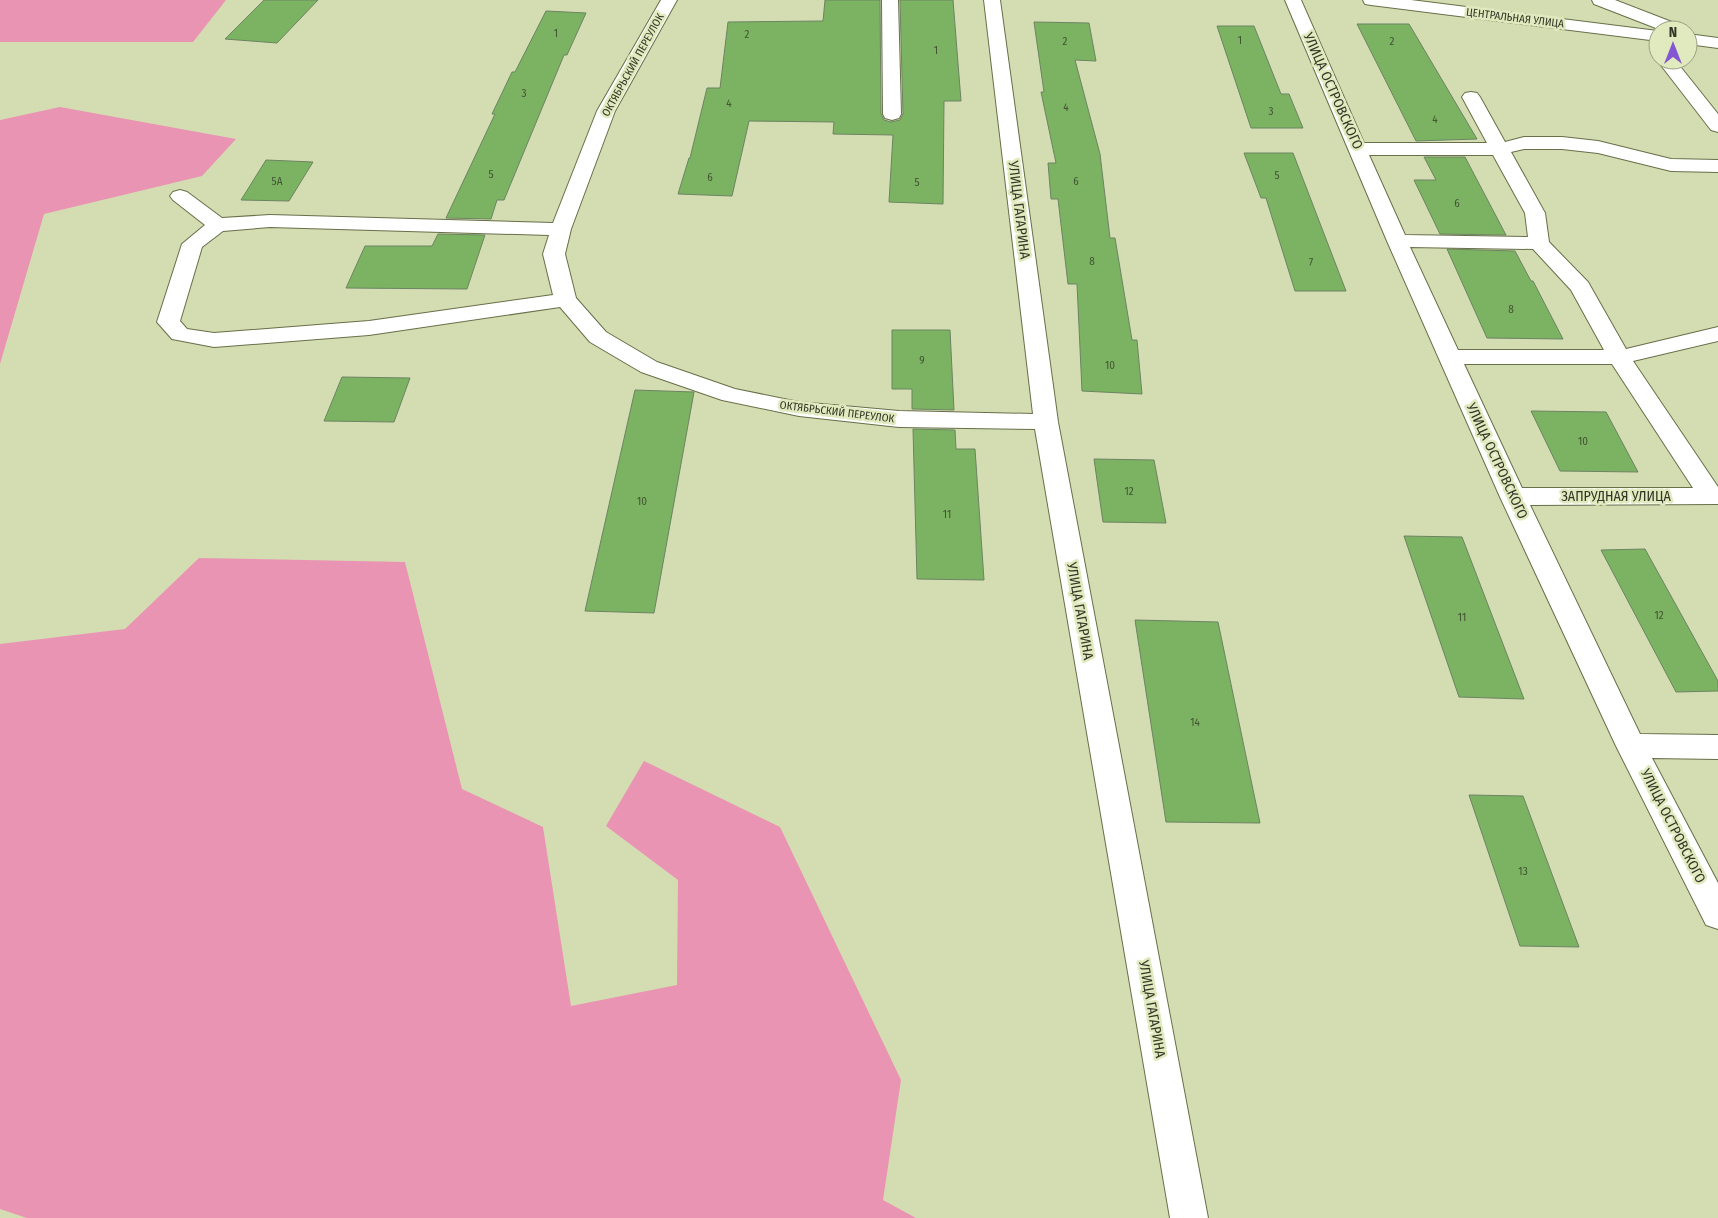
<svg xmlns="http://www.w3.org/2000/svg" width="1718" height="1218" viewBox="0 0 1718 1218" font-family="'Fira Sans Condensed',sans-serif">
<rect width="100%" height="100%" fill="#d4dcb2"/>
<g fill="#ea94b3">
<polygon points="0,0 226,0 193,42 0,42"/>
<polygon points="60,107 236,139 202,176 44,214 0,364 0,120"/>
<polygon points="199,558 405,562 462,789 543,827 571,1006 677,985 678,880 606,826 644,761 780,827 901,1080 883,1200 916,1218 27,1218 0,1209 0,644 125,629"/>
</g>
<g fill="#7bb362" stroke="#6c8462">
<polygon points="264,0 318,0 277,43 225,39"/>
<polygon points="825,0 880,0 881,114 884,120 891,122 900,120 903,114 900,0 953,0 961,101 944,101 943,204 889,202 893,135 833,134 834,122 749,121 732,196 678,194 689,158 690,158 707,88 720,88 728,22 823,21"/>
<polygon points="546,11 586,13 567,55 564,55 504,200 497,200 491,219 446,218 495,114 492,114 512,72 515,72"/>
<polygon points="1034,22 1089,23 1096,61 1075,60 1100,154 1110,238 1115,238 1132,340 1137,340 1142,394 1082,391 1077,284 1068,284 1058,199 1051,199 1048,163 1056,163 1041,92 1044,92"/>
<polygon points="1357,24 1409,24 1477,139 1416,141"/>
<polygon points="1217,26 1254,26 1281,94 1289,94 1303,128 1251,128"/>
<polygon points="1244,153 1293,153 1346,291 1295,291 1266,198 1261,198"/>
<polygon points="1424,157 1465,157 1506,235 1440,234 1414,180 1436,180"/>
<polygon points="266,160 313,162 289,201 241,200"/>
<polygon points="438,234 485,235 467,289 346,288 365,246 432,246"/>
<polygon points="1447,249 1515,251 1531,281 1533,281 1563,339 1487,338"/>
<polygon points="892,330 950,330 954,410 912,409 912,389 892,389"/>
<polygon points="342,377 410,378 394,422 324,421"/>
<polygon points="635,390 694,392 654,613 585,611"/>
<polygon points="1531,411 1606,412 1638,472 1560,471"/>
<polygon points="913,429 955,430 956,449 975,449 984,580 917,579"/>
<polygon points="1094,459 1154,460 1166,523 1103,522"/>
<polygon points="1404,536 1462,537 1524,699 1459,697"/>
<polygon points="1645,549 1718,681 1718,691 1676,692 1601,550"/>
<polygon points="1135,620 1218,622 1260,823 1166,822"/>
<polygon points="1469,795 1523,796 1579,947 1520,946"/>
</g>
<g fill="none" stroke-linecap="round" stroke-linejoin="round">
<g stroke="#686f49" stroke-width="2">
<g id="minor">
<path d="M661 0H677L615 111 571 229 565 254 576 298 606 332 657 362 735 389 799 402 899 411 1033 414 984 0H1000L1058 422 1208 1218H1170L1035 429 899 427 799 416 722 400 641 372 590 342 560 307 369 335 214 347 172 339 157 322 182 244 205 225 173 200 170 196 173 192 180 190 187 192 222 218 270 215 553 223 597 111ZM270 227 549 235 543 254 553 295 369 321 214 333 187 329 180 321 202 247 223 231Z"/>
<polygon points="882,0 898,0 901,114 899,118 892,120 885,118 883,114"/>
<path d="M1285 0H1301L1364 143H1487L1462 97 1465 93 1471 92 1477 93 1480 97 1505 142 1524 137H1562L1598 141 1671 159 1718 160V172L1671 171 1598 153 1562 149H1524L1511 152 1545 213 1549 242 1588 282 1626 349 1718 327V341L1633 361 1718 487V504L1530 505 1640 734 1718 735V759L1652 758 1718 883V929L1706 925 1616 746 1500 497 1387 241ZM1369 155H1493L1525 213 1528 237 1405 235ZM1410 247 1533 249 1571 290 1604 350H1458ZM1464 364H1612L1693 488H1522Z"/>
<polygon points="1363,0 1411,0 1658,31 1658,41 1371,5 1365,4"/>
<polygon points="1592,0 1615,0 1677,24 1680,28 1678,30 1661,30 1594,4"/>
<polygon points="1688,34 1718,38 1718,48 1688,44"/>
<polygon points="1658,59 1675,60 1718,114 1718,132 1711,130 1660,64"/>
</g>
</g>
<use href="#minor" fill="#fff" fill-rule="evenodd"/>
</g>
<g text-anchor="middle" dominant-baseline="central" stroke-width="5" stroke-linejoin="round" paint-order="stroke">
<g font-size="11" fill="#323525" stroke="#e1e9bf">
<text transform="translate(1515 18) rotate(7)">ЦЕНТРАЛЬНАЯ УЛИЦА</text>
<text transform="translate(633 65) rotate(-61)">ОКТЯБРЬСКИЙ ПЕРЕУЛОК</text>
<text transform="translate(837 412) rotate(7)">ОКТЯБРЬСКИЙ ПЕРЕУЛОК</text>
</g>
<g font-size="11" fill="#445434">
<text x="556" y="33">1</text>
<text x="747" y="34">2</text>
<text x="1240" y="40">1</text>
<text x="1065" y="41">2</text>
<text x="1392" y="41">2</text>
<text x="936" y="50">1</text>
<text x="524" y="93">3</text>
<text x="729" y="103">4</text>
<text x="1066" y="107">4</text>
<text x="1271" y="111">3</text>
<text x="1435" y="119">4</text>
<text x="491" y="174">5</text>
<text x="1277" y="175">5</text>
<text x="710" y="177">6</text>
<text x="277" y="181">5А</text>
<text x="1076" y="181">6</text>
<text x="917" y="182">5</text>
<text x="1457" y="203">6</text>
<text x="1092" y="261">8</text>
<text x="1311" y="262">7</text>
<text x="1511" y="309">8</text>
<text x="922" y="360">9</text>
<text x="1110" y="365">10</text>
<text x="1583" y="441">10</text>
<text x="1129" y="491">12</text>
<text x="642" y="501">10</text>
<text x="947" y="514">11</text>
<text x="1659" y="615">12</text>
<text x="1462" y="617">11</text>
<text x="1195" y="722">14</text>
<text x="1523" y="871">13</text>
</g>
<g font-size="14" fill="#323525" stroke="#e1e9bf">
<text transform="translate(1333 91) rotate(66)">УЛИЦА ОСТРОВСКОГО</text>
<text transform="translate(1019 210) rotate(83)">УЛИЦА ГАГАРИНА</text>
<text transform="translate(1497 461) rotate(65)">УЛИЦА ОСТРОВСКОГО</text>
<text x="1616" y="496">ЗАПРУДНАЯ УЛИЦА</text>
<text transform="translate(1080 611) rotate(80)">УЛИЦА ГАГАРИНА</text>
<text transform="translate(1673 826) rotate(63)">УЛИЦА ОСТРОВСКОГО</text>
<text transform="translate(1152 1009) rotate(80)">УЛИЦА ГАГАРИНА</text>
</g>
</g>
<g transform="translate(1673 45)"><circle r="24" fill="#e1e9bf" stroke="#9ba181"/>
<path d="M0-4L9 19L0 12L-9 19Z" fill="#8357d1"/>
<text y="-8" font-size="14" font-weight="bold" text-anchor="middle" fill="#323525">N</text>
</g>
</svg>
